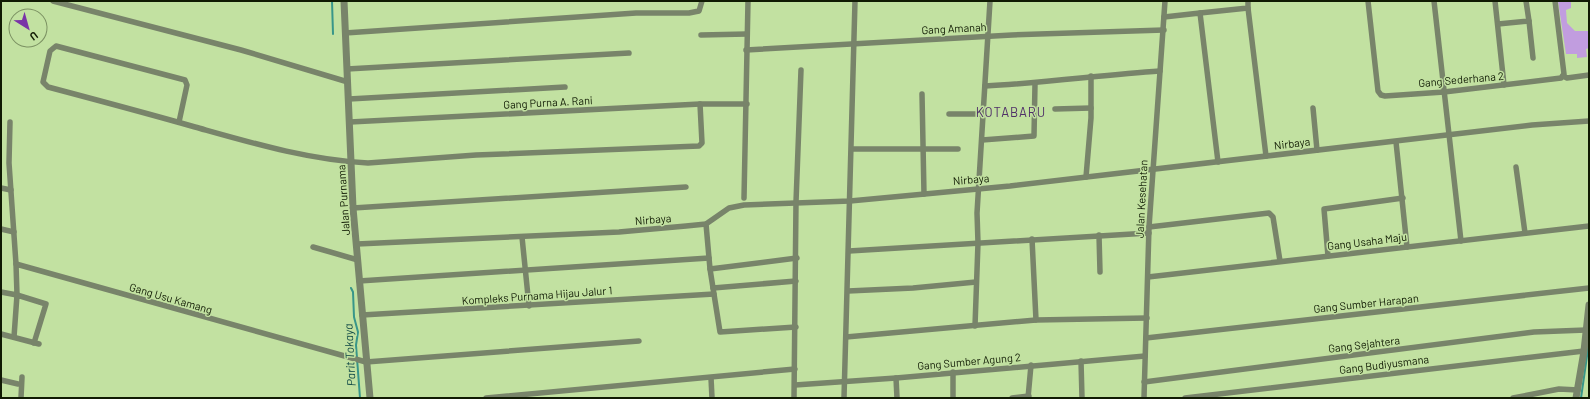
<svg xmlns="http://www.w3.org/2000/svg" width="1590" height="399" viewBox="0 0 1590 399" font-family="Barlow,sans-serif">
<rect width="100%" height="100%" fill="#c2e1a1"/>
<polygon fill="#c19ddf" points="1558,1 1576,1 1571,2 1571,8 1566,10 1567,23 1575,31 1589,31 1589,48 1586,49 1587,57 1577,58 1577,54 1566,54"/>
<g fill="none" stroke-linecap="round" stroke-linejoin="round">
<g stroke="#389689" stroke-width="2">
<polyline points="332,1 333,34"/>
<polyline points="351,288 353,292 354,317 358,332 356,345 360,398"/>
<polyline points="1581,398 1589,342"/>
</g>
<g stroke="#78846a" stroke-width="5.5">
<polyline points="53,1 241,50 348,82"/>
<polyline points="1368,1 1378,91 1381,95 1385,96 1444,92 1561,78 1564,74 1555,1"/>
<polyline points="1434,1 1461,241"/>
<polyline points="1495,1 1504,85"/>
<polyline points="1248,8 1266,156"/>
<polyline points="1200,13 1248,8 1248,1"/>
<polyline points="1164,17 1200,13 1218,162"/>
<polyline points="1529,21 1533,58"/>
<polyline points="1498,24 1529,21 1526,1"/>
<polyline points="345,33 636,13 689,13 699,11 702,1"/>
<polyline points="701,35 747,34"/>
<polyline points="746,50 1012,35 1164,30"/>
<polyline points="347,69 629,53"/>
<polyline points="1563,76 1567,78 1589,75"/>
<path d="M985 86C1044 83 1102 75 1160 71"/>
<polyline points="922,94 924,194"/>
<polyline points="349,99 565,87"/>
<polyline points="1313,108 1317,150"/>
<polyline points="1055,109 1091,108"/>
<polyline points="949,114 982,114"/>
<polyline points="10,122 9,163 16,264"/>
<path d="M179 122 187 85 185 80 56 46 50 51 43 82 48 87C97 100 146 113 195 127 252 143 309 160 368 163L476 155 699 146 702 143 700 104"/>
<polyline points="350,122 700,104 747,104"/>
<polyline points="982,140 1034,136 1035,84"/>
<polyline points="1396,142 1407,247"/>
<polyline points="852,149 958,149"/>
<polyline points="1516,167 1525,233"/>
<polyline points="1086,177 1091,118 1091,76"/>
<polyline points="1,188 11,190"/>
<polyline points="744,198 748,1"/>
<polyline points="353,208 686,187"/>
<polyline points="706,224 710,269 797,258"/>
<polyline points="1149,227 1269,213 1273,217 1280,261"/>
<polyline points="1,229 14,232"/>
<polyline points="1099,235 1100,272"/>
<polyline points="522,237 529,306"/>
<polyline points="357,244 619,232 686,226 706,224 729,208 744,205 850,201 1010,186 1532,125 1589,121"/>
<polyline points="313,247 358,260"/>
<polyline points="849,251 1149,233"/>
<polyline points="1328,256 1324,209 1403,198"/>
<polyline points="710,269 720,332 796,327"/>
<polyline points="1148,277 1589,226"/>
<polyline points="359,281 709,258"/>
<polyline points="713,288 796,281"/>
<polyline points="848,291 913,288 976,282"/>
<polyline points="1,292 17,295 16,264 366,362 639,341"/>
<polyline points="362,315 714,294"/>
<polyline points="1036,320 1147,318"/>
<polyline points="975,326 978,243 977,213 990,1"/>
<polyline points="1,334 39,344"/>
<polyline points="14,337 17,295 46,304 34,343"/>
<polyline points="846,337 1036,320 1032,239"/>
<polyline points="1146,338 1589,288"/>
<polyline points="1081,361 1082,398"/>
<polyline points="953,372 953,398"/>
<polyline points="711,378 712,398"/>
<polyline points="896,378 897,398"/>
<polyline points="1,380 18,384"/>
<polyline points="1144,382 1534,332 1586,330"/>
<polyline points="795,385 896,378 1145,356"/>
<polyline points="21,398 22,377"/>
<polyline points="486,398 795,369"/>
<polyline points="794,398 796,202 801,70"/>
<polyline points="844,398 855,1"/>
<polyline points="1012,398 1029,396"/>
<polyline points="1028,398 1031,365"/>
<polyline points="1144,398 1149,227 1165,1"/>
<polyline points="1185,398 1584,351"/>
<polyline points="1513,398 1559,389 1578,390"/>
</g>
<g stroke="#78846a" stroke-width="7">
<polyline points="344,1 353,208 370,398"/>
<polyline points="1576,398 1584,351 1589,305"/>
</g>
</g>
<g text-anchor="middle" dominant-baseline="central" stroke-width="3" stroke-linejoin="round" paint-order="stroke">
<g font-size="11" fill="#101a03" stroke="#c2e1a1">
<text transform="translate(954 28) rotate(-3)">Gang Amanah</text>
<text transform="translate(1461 79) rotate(-5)">Gang Sederhana 2</text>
<text transform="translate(548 102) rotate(-3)">Gang Purna A. Rani</text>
<text transform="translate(1292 143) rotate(-7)">Nirbaya</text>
<text transform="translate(971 179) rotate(-5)">Nirbaya</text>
<text transform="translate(1141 199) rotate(-87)">Jalan Kesehatan</text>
<text transform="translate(343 200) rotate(-94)">Jalan Purnama</text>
<text transform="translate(653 219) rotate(-5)">Nirbaya</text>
<text transform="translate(1367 241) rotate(-7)">Gang Usaha Maju</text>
<text transform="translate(537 295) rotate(-4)">Kompleks Purnama Hijau Jalur 1</text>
<text transform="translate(171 298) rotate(16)">Gang Usu Kamang</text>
<text transform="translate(1366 303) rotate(-6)">Gang Sumber Harapan</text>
<text transform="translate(1364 344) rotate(-7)">Gang Sejahtera</text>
<text transform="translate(969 361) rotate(-5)">Gang Sumber Agung 2</text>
<text transform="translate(1384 364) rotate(-7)">Gang Budiyusmana</text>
</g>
<g font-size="12" font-style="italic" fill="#144c48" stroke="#c2e1a1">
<text transform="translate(349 355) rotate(-93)">Parit Tokaya</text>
</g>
<g font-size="13" letter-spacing="1" fill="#4f2f68" stroke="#c2e1a1">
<text x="1011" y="112">KOTABARU</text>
</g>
</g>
<rect width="1590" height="399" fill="none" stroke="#101a03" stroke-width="4"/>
<g transform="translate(28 28) rotate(143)"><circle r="19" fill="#c2e1a1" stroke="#7b9162"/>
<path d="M0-3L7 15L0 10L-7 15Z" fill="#7a34a7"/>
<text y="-6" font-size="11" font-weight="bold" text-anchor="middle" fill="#101a03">U</text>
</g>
</svg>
